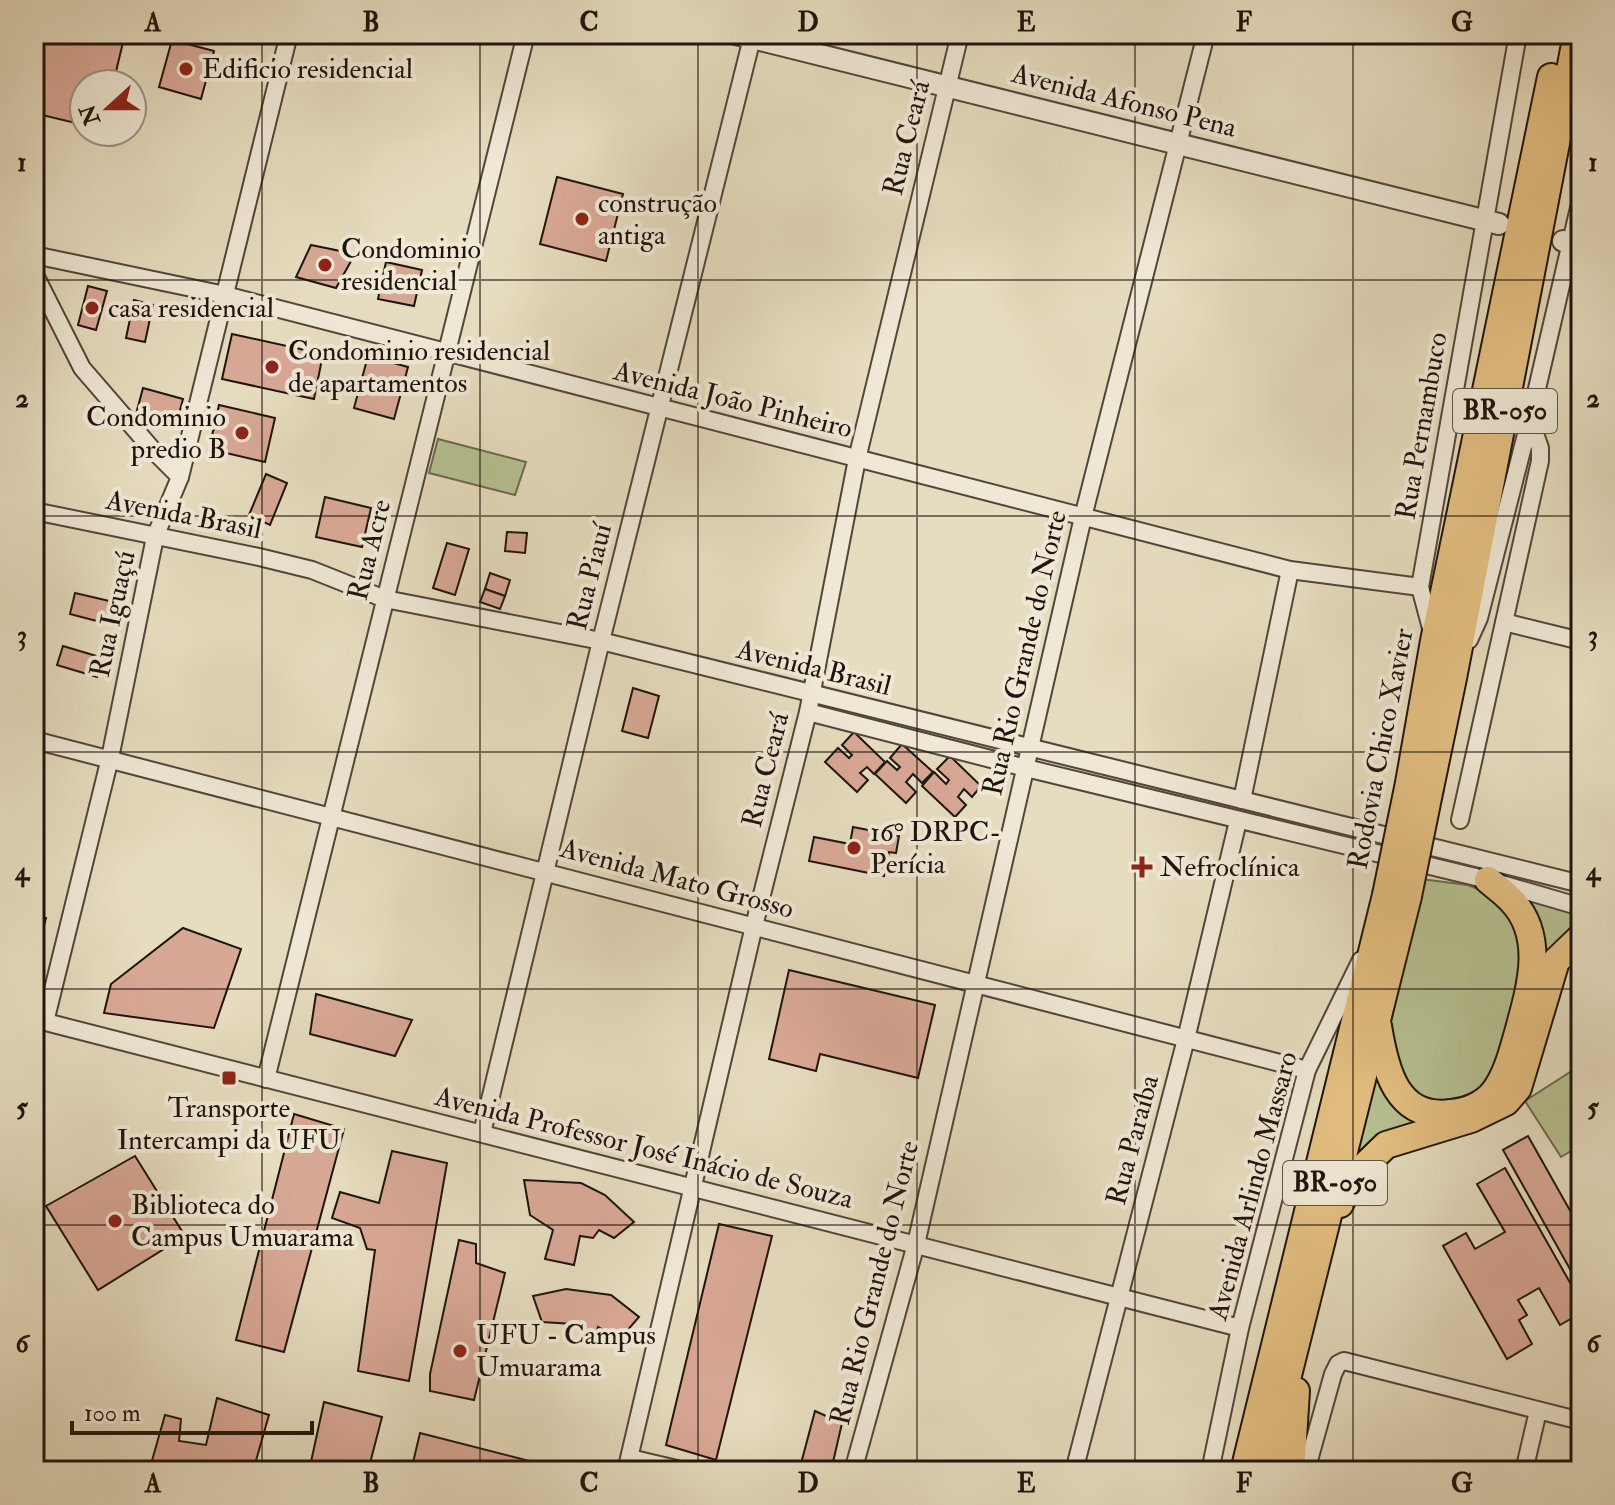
<svg xmlns="http://www.w3.org/2000/svg" width="1615" height="1505" viewBox="0 0 1615 1505" font-family="'IM FELL Double Pica',serif">
<rect width="100%" height="100%" fill="#e6dcbf"/>
<filter id="stains"><feTurbulence type="fractalNoise" baseFrequency=".0025" numOctaves="4"/><feColorMatrix values="0 0 0 0 .2 0 0 0 0 .09 0 0 0 0 .02 0 0 0 .5 -.17"/></filter>
<radialGradient id="worn" r=".72"><stop offset=".6" stop-color="#630" stop-opacity="0"/><stop offset="1" stop-color="#630" stop-opacity=".3"/></radialGradient>
<g fill="#b6c091" stroke="#6a6a4f" stroke-width="2">
<polygon points="438,439 526,462 515,495 429,473"/>
<polygon points="1421,879 1468,885 1504,900 1527,954 1506,1051 1475,1098 1443,1106 1421,1097 1399,1078 1389,1032"/>
<path d="M1517 896 1581 913V931C1573 937 1563 943 1558 951 1529 991 1540 1060 1505 1094 1474 1123 1434 1123 1396 1135 1381 1140 1366 1148 1352 1156L1379 1067C1387 1085 1400 1113 1420 1120 1448 1129 1492 1104 1507 1082 1520 1062 1544 983 1541 959 1539 938 1529 913 1517 896Z"/>
<polygon points="1581,1065 1581,1145 1561,1157 1525,1101"/>
</g>
<g fill="#d8a896" stroke="#1f140d" stroke-width="2">
<polygon points="34,34 125,34 113,84 84,84 84,125 38,114 34,115"/>
<polygon points="172,40 214,51 201,99 159,87"/>
<polygon points="557,177 623,194 606,261 540,244"/>
<polygon points="311,245 355,254 336,288 296,277"/>
<polygon points="386,262 422,270 414,306 378,299"/>
<polygon points="88,286 107,291 96,330 78,325"/>
<polygon points="134,300 153,305 145,342 126,338"/>
<polygon points="232,334 323,354 314,399 222,379"/>
<polygon points="368,356 408,367 394,419 354,408"/>
<polygon points="143,388 183,399 176,425 136,414"/>
<polygon points="219,405 275,418 265,462 209,449"/>
<polygon points="266,474 287,483 270,525 249,515"/>
<polygon points="325,497 371,508 362,547 316,537"/>
<polygon points="507,532 527,533 525,553 505,551"/>
<polygon points="447,543 469,549 455,595 433,588"/>
<polygon points="490,573 510,580 505,596 485,589"/>
<polygon points="485,589 505,596 500,609 480,602"/>
<polygon points="75,593 118,603 112,625 70,614"/>
<polygon points="63,646 103,658 97,677 57,665"/>
<polygon points="633,688 659,696 648,738 622,731"/>
<polygon points="854,732 885,762 874,774 867,767 860,773 868,780 857,792 825,762 838,748 849,758 852,755 842,745"/>
<polygon points="902,744 933,772 922,783 913,774 906,782 916,792 906,803 875,774 887,761 897,770 900,767 890,758"/>
<polygon points="950,756 981,786 972,797 964,789 958,797 966,805 955,817 922,786 934,772 946,784 949,780 937,769"/>
<polygon points="853,827 899,836 896,853 889,852 884,876 809,861 814,837 850,844"/>
<polygon points="34,915 46,918 39,944 34,942"/>
<polygon points="183,928 241,949 214,1028 104,1013 111,984"/>
<polygon points="789,970 935,1005 918,1078 820,1054 816,1071 769,1059"/>
<polygon points="316,994 412,1020 395,1056 310,1034"/>
<polygon points="294,1114 344,1129 284,1352 236,1340"/>
<polygon points="1528,1136 1581,1230 1581,1275 1575,1278 1503,1150"/>
<polygon points="392,1151 447,1163 409,1381 358,1371 375,1250 367,1249 360,1228 332,1218 340,1192 379,1203"/>
<polygon points="135,1156 185,1236 98,1290 46,1206"/>
<polygon points="1505,1168 1581,1302 1581,1313 1560,1325 1539,1288 1518,1300 1527,1315 1519,1320 1532,1344 1507,1359 1443,1246 1466,1233 1475,1249 1505,1232 1477,1184"/>
<polygon points="524,1180 581,1183 605,1195 634,1222 614,1238 599,1230 593,1238 580,1236 574,1265 545,1259 553,1230 530,1215"/>
<polygon points="719,1224 772,1236 716,1460 666,1445"/>
<polygon points="459,1240 476,1244 476,1263 505,1273 474,1400 430,1391 430,1374"/>
<polygon points="566,1289 611,1295 639,1317 620,1339 598,1327 595,1340 583,1338 583,1329 574,1324 542,1322 533,1296"/>
<polygon points="217,1398 269,1415 253,1471 149,1471 165,1415 181,1419 179,1441 206,1445"/>
<polygon points="324,1402 382,1417 368,1471 309,1471"/>
<polygon points="815,1411 842,1423 831,1471 799,1471"/>
<polygon points="420,1433 569,1471 411,1471"/>
</g>
<g fill="none" stroke-linecap="round" stroke-linejoin="round">
<g stroke="#51463a" stroke-width="20">
<g id="minor">
<polyline points="34,255 225,295 1290,570 1420,587"/>
<polyline points="34,273 82,368 152,449 180,477"/>
<polyline points="34,511 259,557 312,570 385,599 601,641 1581,884"/>
<polyline points="1504,622 1581,641"/>
<polyline points="1432,632 1420,587 1518,34"/>
<polyline points="1469,640 1479,618 1530,419 1581,199"/>
<polyline points="808,712 1026,768 1488,880 1581,907"/>
<polyline points="34,740 1307,1070"/>
<polyline points="1242,800 1290,570"/>
<polyline points="1460,820 1540,461 1540,448 1530,419"/>
<polyline points="34,1019 1240,1328"/>
<polyline points="45,1022 110,758 155,537 180,477 289,34"/>
<polyline points="266,1079 526,34"/>
<polyline points="482,1133 601,641 753,34"/>
<polyline points="630,1458 685,1471"/>
<polyline points="626,1471 754,926 808,712 857,459 960,34"/>
<polyline points="853,1471 916,1244 1083,517 1206,34"/>
<polyline points="1074,1471 1186,1039 1238,821"/>
<polyline points="1210,1471 1240,1328 1307,1070 1361,960"/>
<polyline points="1306,1471 1333,1374 1338,1364 1344,1361 1581,1421"/>
<polyline points="1524,1471 1538,1411"/>
</g>
</g>
<g stroke="#51463a" stroke-width="24">
<g id="tertiary">
<polyline points="736,34 1499,224"/>
<polyline points="1563,241 1581,245"/>
</g>
</g>
<g stroke="#1f140d" stroke-width="30">
<g id="trunk">
<polyline points="1409,783 1434,641 1551,77"/>
<polyline points="1430,788 1453,678 1577,34"/>
<path d="M1378 1026C1385 1069 1396 1120 1451 1113 1466 1112 1484 1105 1494 1092 1507 1075 1513 1050 1519 1029 1530 988 1546 937 1512 901 1505 893 1496 887 1488 880"/>
<polyline points="1340,1204 1353,1177 1386,1145 1471,1119 1506,1102 1518,1088 1556,961 1581,937"/>
<polyline points="1244,1471 1386,895"/>
<polyline points="1264,1471 1408,896"/>
<polyline points="1291,1471 1296,1391"/>
</g>
</g>
<use href="#minor" stroke="#efe8d5" stroke-width="16"/>
<use href="#tertiary" stroke="#efe8d5" stroke-width="20"/>
<use href="#trunk" stroke="#e3be80" stroke-width="26"/>
<g stroke="#1f140d" stroke-width="30" stroke-linecap="butt">
<g id="trunk-bridge">
<polyline points="1386,895 1409,783"/>
<polyline points="1408,896 1430,788"/>
</g>
</g>
<use href="#trunk-bridge" stroke="#e3be80" stroke-width="26"/>
</g>
<path fill="none" stroke="#1f140d" stroke-width="2" stroke-opacity="0.55" d="M262 34V1471M480 34V1471M698 34V1471M917 34V1471M1135 34V1471M1353 34V1471M34 280H1581M34 516H1581M34 752H1581M34 989H1581M34 1225H1581"/>
<g fill="#8f2418" stroke="#efe8d5" stroke-width="3">
<circle cx="186" cy="69" r="8"/>
<circle cx="582" cy="219" r="8"/>
<circle cx="325" cy="265" r="8"/>
<circle cx="92" cy="308" r="8"/>
<circle cx="272" cy="367" r="8"/>
<circle cx="242" cy="433" r="8"/>
<circle cx="854" cy="848" r="8"/>
<path d="M1138 855h8v8h8v8h-8v8h-8v-8h-8v-8h8z"/>
<rect x="221" y="1070" width="16" height="16" rx="4"/>
<circle cx="115" cy="1221" r="8"/>
<circle cx="460" cy="1351" r="8"/>
</g>
<g text-anchor="middle" dominant-baseline="central" stroke-width="8" stroke-linejoin="round" paint-order="stroke">
<g fill="#efe8d5" stroke="#5d5449" stroke-width="2">
<rect x="1453" y="389" width="104" height="44" rx="6"/>
<rect x="1283" y="1161" width="104" height="44" rx="6"/>
</g>
<g font-size="26" font-weight="bold" fill="#1f140d">
<text x="1505" y="411">BR-050</text>
<text x="1335" y="1183">BR-050</text>
</g>
<g font-size="28" fill="#1f140d" stroke="#efe8d5" text-anchor="start">
<text x="202" y="69">Edificio residencial</text>
<text x="598" y="203">construção<tspan x="598" dy="32">antiga</tspan></text>
<text x="341" y="249">Condominio<tspan x="341" dy="32">residencial</tspan></text>
<text x="108" y="308">casa residencial</text>
<text x="288" y="351">Condominio residencial<tspan x="288" dy="32">de apartamentos</tspan></text>
<text x="226" y="417" text-anchor="end">Condominio<tspan x="226" dy="32">predio B</tspan></text>
<text x="870" y="832">16° DRPC-<tspan x="870" dy="32">Perícia</tspan></text>
<text x="1160" y="867">Nefroclínica</text>
<text x="229" y="1108" text-anchor="middle">Transporte<tspan x="229" dy="32">Intercampi da UFU</tspan></text>
<text x="131" y="1205">Biblioteca do<tspan x="131" dy="32">Campus Umuarama</tspan></text>
<text x="476" y="1335">UFU - Campus<tspan x="476" dy="32">Umuarama</tspan></text>
</g>
<g font-size="28" fill="#1f140d" stroke="#efe8d5">
<text transform="translate(1124 101) rotate(14)">Avenida Afonso Pena</text>
<text transform="translate(907 138) rotate(-76)">Rua Ceará</text>
<text transform="translate(733 400) rotate(14)">Avenida João Pinheiro</text>
<text transform="translate(1422 426) rotate(-80)">Rua Pernambuco</text>
<text transform="translate(184 515) rotate(11)">Avenida Brasil</text>
<text transform="translate(370 550) rotate(-76)">Rua Acre</text>
<text transform="translate(590 577) rotate(-76)">Rua Piauí</text>
<text transform="translate(113 614) rotate(-78)">Rua Iguaçú</text>
<text transform="translate(1025 653) rotate(-77)">Rua Rio Grande do Norte</text>
<text transform="translate(814 668) rotate(14)">Avenida Brasil</text>
<text transform="translate(1381 749) rotate(-79)">Rodovia Chico Xavier</text>
<text transform="translate(766 770) rotate(-76)">Rua Ceará</text>
<text transform="translate(677 879) rotate(15)">Avenida Mato Grosso</text>
<text transform="translate(1133 1140) rotate(-75)">Rua Paraíba</text>
<text transform="translate(644 1148) rotate(14)">Avenida Professor José Inácio de Souza</text>
<text transform="translate(1253 1186) rotate(-75)">Avenida Arlindo Massaro</text>
<text transform="translate(875 1283) rotate(-76)">Rua Rio Grande do Norte</text>
</g>
</g>
<rect width="1615" height="1505" fill="none" stroke="#e6dcbf" stroke-width="88"/>
<g transform="translate(108 108) rotate(249)"><circle r="38" fill="#efe8d5" stroke="#9c9385" stroke-width="2"/>
<path d="M0-6L14 30L0 20L-14 30Z" fill="#8f2418"/>
<text y="-12" font-size="22" font-weight="bold" text-anchor="middle" fill="#1f140d">N</text>
</g>
<path d="M72 1421v12h240v-12" fill="none" stroke="#1f140d" stroke-width="4"/>
<text x="84" y="1421" font-size="24" fill="#1f140d" stroke="#efe8d5" stroke-width="6" paint-order="stroke">100 m</text>
<rect x="44" y="44" width="1527" height="1417" fill="none" stroke="#1f140d" stroke-width="3"/>
<g font-size="26" text-anchor="middle" font-weight="bold" fill="#1f140d">
<text x="153" y="31">A</text>
<text x="371" y="31">B</text>
<text x="589" y="31">C</text>
<text x="808" y="31">D</text>
<text x="1026" y="31">E</text>
<text x="1244" y="31">F</text>
<text x="1462" y="31">G</text>
<text x="22" y="171">1</text>
<text x="1593" y="171">1</text>
<text x="22" y="407">2</text>
<text x="1593" y="407">2</text>
<text x="22" y="644">3</text>
<text x="1593" y="644">3</text>
<text x="22" y="880">4</text>
<text x="1593" y="880">4</text>
<text x="22" y="1116">5</text>
<text x="1593" y="1116">5</text>
<text x="22" y="1352">6</text>
<text x="1593" y="1352">6</text>
<text x="153" y="1492">A</text>
<text x="371" y="1492">B</text>
<text x="589" y="1492">C</text>
<text x="808" y="1492">D</text>
<text x="1026" y="1492">E</text>
<text x="1244" y="1492">F</text>
<text x="1462" y="1492">G</text>
</g>
<rect width="100%" height="100%" filter="url(#stains)"/>
<rect width="100%" height="100%" fill="url(#worn)"/>
</svg>
